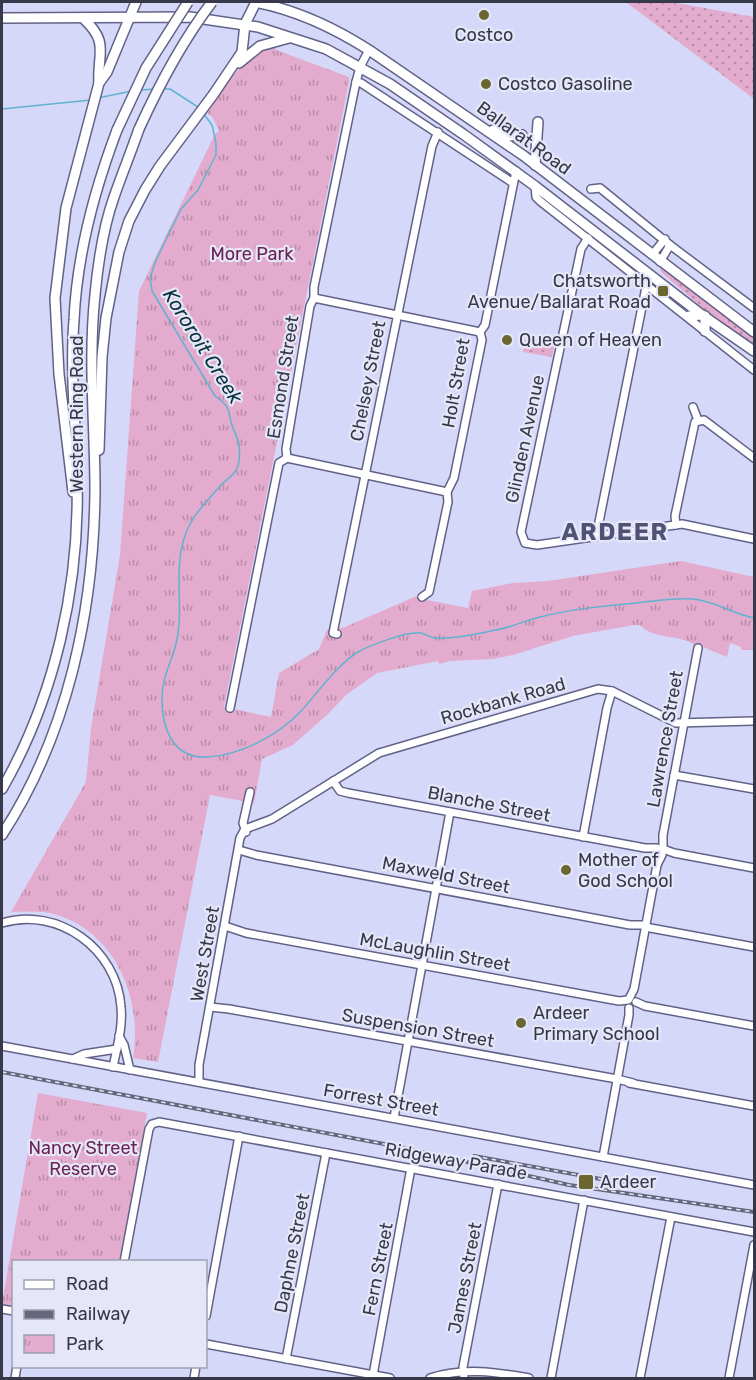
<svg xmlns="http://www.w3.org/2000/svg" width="756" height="1380" viewBox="0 0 756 1380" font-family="Rubik,sans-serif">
<defs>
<pattern id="grass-dots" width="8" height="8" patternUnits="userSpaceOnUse" patternTransform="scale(1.5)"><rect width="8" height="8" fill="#e3abcd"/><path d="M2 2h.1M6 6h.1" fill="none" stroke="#b98ca8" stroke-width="1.8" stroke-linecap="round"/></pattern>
<pattern id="park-tufts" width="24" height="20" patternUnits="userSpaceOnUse" patternTransform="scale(1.5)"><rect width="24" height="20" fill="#e3abcd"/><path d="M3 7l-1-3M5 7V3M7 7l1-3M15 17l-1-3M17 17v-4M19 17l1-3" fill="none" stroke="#b98ca8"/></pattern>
</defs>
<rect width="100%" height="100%" fill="#d6d8fa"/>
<g fill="url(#grass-dots)">
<polygon points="626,2 671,2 754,17 754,99"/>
<polygon points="660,267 754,337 754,345 704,309 661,272"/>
<polygon points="525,340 554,346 552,357 523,352"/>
</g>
<g fill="url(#park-tufts)">
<path d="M276 45V50L349 77V82L224 707 271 717 279 673 319 649 327 630 345 627 419 595 422 599 468 608 472 591 513 583 548 581 681 561 754 577V650H741V647L730 643 727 657 703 647 698 648C684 633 654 641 640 625H634L573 636 513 655 493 659 450 661 439 664 438 661 377 673 346 695 328 714 293 745 262 759 254 803 210 795 158 1062 133 1058C143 1000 116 933 57 915 43 910 26 912 11 912L86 782 91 728 120 555 139 291 215 134 219 131 213 118 205 111C224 88 246 52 276 45Z"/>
<polygon points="38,1093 147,1113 120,1261 14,1262 13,1306 2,1304"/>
</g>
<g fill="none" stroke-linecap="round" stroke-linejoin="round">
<g stroke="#60b3d0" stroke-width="1.5">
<polyline points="163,89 170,89 198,107"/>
<polyline points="140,90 156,89"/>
<polyline points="98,98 132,91"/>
<polyline points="2,109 91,100"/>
<path d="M203 113 212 125 216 143V155L198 190 181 209 156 260 150 278 152 291 215 396C232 408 227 409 232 425 234 432 238 438 239 445 240 451 240 464 236 470 234 475 226 480 222 484 209 499 193 514 186 533 172 568 185 607 176 644 171 663 162 678 162 698 162 728 172 759 208 757 241 755 279 735 302 710 318 692 337 665 358 652 370 645 408 631 421 633 426 634 430 638 435 638 454 639 477 634 496 630 511 627 525 621 540 617 572 609 603 606 636 603 654 601 673 598 692 599 713 600 733 614 754 618"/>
</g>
<g stroke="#616287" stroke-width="10">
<g id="minor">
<polyline points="356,82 361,83 513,183"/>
<polyline points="535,186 536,197 540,201 754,370"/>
<polyline points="591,189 600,188 670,245 754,308"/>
<polyline points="588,238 581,249 521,532 525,543 537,545 682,524 754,539"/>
<polyline points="652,255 665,239"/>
<polyline points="660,262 670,245"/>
<polyline points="314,298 480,332"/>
<polyline points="693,407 698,420"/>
<polyline points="287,458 447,492"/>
<polyline points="676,525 675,516 695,422 704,420 754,458"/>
<polyline points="600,536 599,522 647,282"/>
<polyline points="422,597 429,592 448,502 447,492 454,478 482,340 480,332 485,325 516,171"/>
<polyline points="337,634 333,633 432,146 438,132"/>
<polyline points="230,708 279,463 287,458 286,449 310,306 314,298 314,287 356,82 360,67 369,50"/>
<polyline points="674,775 754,789"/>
<polyline points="333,781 340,791 348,793 645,848 657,848"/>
<polyline points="246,832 243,823 250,792"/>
<polyline points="583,837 607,708 612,691"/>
<polyline points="663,848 663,835 698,648"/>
<polyline points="663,849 674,853 754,868"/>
<polyline points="239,850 256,855 630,925 646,925"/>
<path d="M2 923C58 906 117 949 121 1007 123 1027 117 1047 113 1067"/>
<polyline points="225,926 246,933 619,1001 628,1000"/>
<polyline points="645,927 754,947"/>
<polyline points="629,999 634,989 657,865 662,855"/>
<polyline points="636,1002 645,1006 754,1026"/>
<polyline points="210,1007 229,1009 617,1079 633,1083"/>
<polyline points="119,1036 124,1045 130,1070"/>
<polyline points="2,1046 754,1185"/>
<polyline points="73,1059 84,1054 117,1049"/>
<polyline points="199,1082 199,1065 240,838 245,829 272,819 379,753 598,689 612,691 676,723 754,721"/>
<polyline points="629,1083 754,1106"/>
<polyline points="394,1118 450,812"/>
<polyline points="603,1157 629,1015 629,1008"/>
<polyline points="124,1262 149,1129 152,1124 159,1122 754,1232"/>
<polyline points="2,1309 14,1311"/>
<polyline points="206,1316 239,1136"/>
<polyline points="206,1344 390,1378"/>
<polyline points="286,1359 326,1153"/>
<polyline points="373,1375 411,1168"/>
<polyline points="15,1378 17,1366"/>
<polyline points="194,1378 196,1366"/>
<path d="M430 1378C464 1367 495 1372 529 1378"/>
<polyline points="464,1378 463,1367 498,1184"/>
<polyline points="551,1378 584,1200"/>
<polyline points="640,1378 671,1217"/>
<polyline points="729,1378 754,1245"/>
</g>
</g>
<g stroke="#616287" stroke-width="12">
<g id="highway">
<path d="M255 2C297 10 333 27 369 50L524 156 754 332"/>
<polyline points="2,18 190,17 258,27 326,49 390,84 463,134 535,186 702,315 754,351"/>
<path d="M83 18C110 43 97 53 99 83"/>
<polyline points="239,63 260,46 289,38"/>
<polyline points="493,130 509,136 522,135"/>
<polyline points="535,165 538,122"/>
<polyline points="689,316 702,315"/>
<polyline points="705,316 705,331"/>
<polyline points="99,450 102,357 106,318 119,252 129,221 145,190 160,166 213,95 242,52 245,24 256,2"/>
<polyline points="73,492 59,374 55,298 66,208 99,83 107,72 136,2"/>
<path d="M2 789C55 697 80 585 77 479 76 426 70 373 74 320 77 254 94 191 117 130"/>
<path d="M2 835C68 734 94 610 95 490 95 425 88 360 95 295 98 263 103 228 114 197 122 174 131 152 139 129"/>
</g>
</g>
<use href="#minor" stroke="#fff" stroke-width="7"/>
<use href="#highway" stroke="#fff" stroke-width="9"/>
<g stroke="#66677d" stroke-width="4">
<g id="rail">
<polyline points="2,1072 400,1147 569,1185 754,1212"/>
<polyline points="474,1156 645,1187"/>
</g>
</g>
<use href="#rail" stroke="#e5e7f8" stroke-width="1.5" stroke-dasharray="4.5" stroke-linecap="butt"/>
<g stroke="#616287" stroke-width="12" stroke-linecap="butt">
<g id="highway-bridge">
<path d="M139 129C159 85 183 40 212 2"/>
<polyline points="117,130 146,68 188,2"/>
</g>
</g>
<use href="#highway-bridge" stroke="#fff" stroke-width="9"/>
</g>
<g fill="#6b6531" stroke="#e5e7f8" stroke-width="2">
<circle cx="484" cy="15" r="6"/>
<circle cx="486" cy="84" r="6"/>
<rect x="657" y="285" width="12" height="12" rx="3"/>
<circle cx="507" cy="340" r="6"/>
<circle cx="566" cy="870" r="6"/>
<circle cx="521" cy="1023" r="6"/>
<rect x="578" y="1174" width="16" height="16" rx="3"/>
</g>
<g text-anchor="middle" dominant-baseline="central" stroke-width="4.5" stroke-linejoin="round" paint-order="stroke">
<g font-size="18" fill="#373849" stroke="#e5e7f8" text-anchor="start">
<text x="484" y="35" text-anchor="middle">Costco</text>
<text x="498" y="84">Costco Gasoline</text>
<text x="651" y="281" text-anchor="end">Chatsworth<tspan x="651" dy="21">Avenue/Ballarat Road</tspan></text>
<text x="519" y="340">Queen of Heaven</text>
<text x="578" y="860">Mother of<tspan x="578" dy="21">God School</tspan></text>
<text x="533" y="1013">Ardeer<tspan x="533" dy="21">Primary School</tspan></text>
<text x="600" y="1182">Ardeer</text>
</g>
<g font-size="18" fill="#373849" stroke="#e5e7f8">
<text transform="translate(524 138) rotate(36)">Ballarat Road</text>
<text transform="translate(283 377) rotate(-81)">Esmond Street</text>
<text transform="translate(368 381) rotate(-79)">Chelsey Street</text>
<text transform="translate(456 383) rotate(-80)">Holt Street</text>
<text transform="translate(77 414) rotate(-90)">Western Ring Road</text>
<text transform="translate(525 439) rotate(-78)">Glinden Avenue</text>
<text transform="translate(503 701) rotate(-16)">Rockbank Road</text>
<text transform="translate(665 739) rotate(-80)">Lawrence Street</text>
<text transform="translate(489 804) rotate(11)">Blanche Street</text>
<text transform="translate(446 875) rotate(11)">Maxweld Street</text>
<text transform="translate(435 952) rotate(10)">McLaughlin Street</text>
<text transform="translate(205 954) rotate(-80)">West Street</text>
<text transform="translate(418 1028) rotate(10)">Suspension Street</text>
<text transform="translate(381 1100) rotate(10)">Forrest Street</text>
<text transform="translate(456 1161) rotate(10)">Ridgeway Parade</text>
<text transform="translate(292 1253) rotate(-79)">Daphne Street</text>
<text transform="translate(378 1269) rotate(-79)">Fern Street</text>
<text transform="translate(465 1278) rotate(-79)">James Street</text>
</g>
<g font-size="18" fill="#6b2153" stroke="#e5e7f8">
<text x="252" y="254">More Park</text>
<text x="83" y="1148">Nancy Street<tspan x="83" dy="21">Reserve</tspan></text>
</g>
<g font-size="20" font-style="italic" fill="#0a323e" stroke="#e5e7f8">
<text transform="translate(203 346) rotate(58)">Kororoit Creek</text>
</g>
<g font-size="24" font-weight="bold" letter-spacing="1.5" fill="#505174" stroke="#e5e7f8">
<text x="615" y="532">ARDEER</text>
</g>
</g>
<rect width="756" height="1380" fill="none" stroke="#373849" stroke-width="6"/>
<rect x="12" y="1260" width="195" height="108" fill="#e5e7f8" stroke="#9fa1b2" stroke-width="1.5"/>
<rect x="24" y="1280" width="30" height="9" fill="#ffffff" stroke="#9fa1b2" stroke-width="1.5"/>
<text x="66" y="1290" font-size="18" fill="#373849">Road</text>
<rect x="24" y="1310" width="30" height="9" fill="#66677d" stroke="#9fa1b2" stroke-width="1.5"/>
<text x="66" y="1320" font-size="18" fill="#373849">Railway</text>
<rect x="24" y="1335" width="30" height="18" fill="url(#park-tufts)" stroke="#9fa1b2" stroke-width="1.5"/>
<text x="66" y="1350" font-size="18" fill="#373849">Park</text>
</svg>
